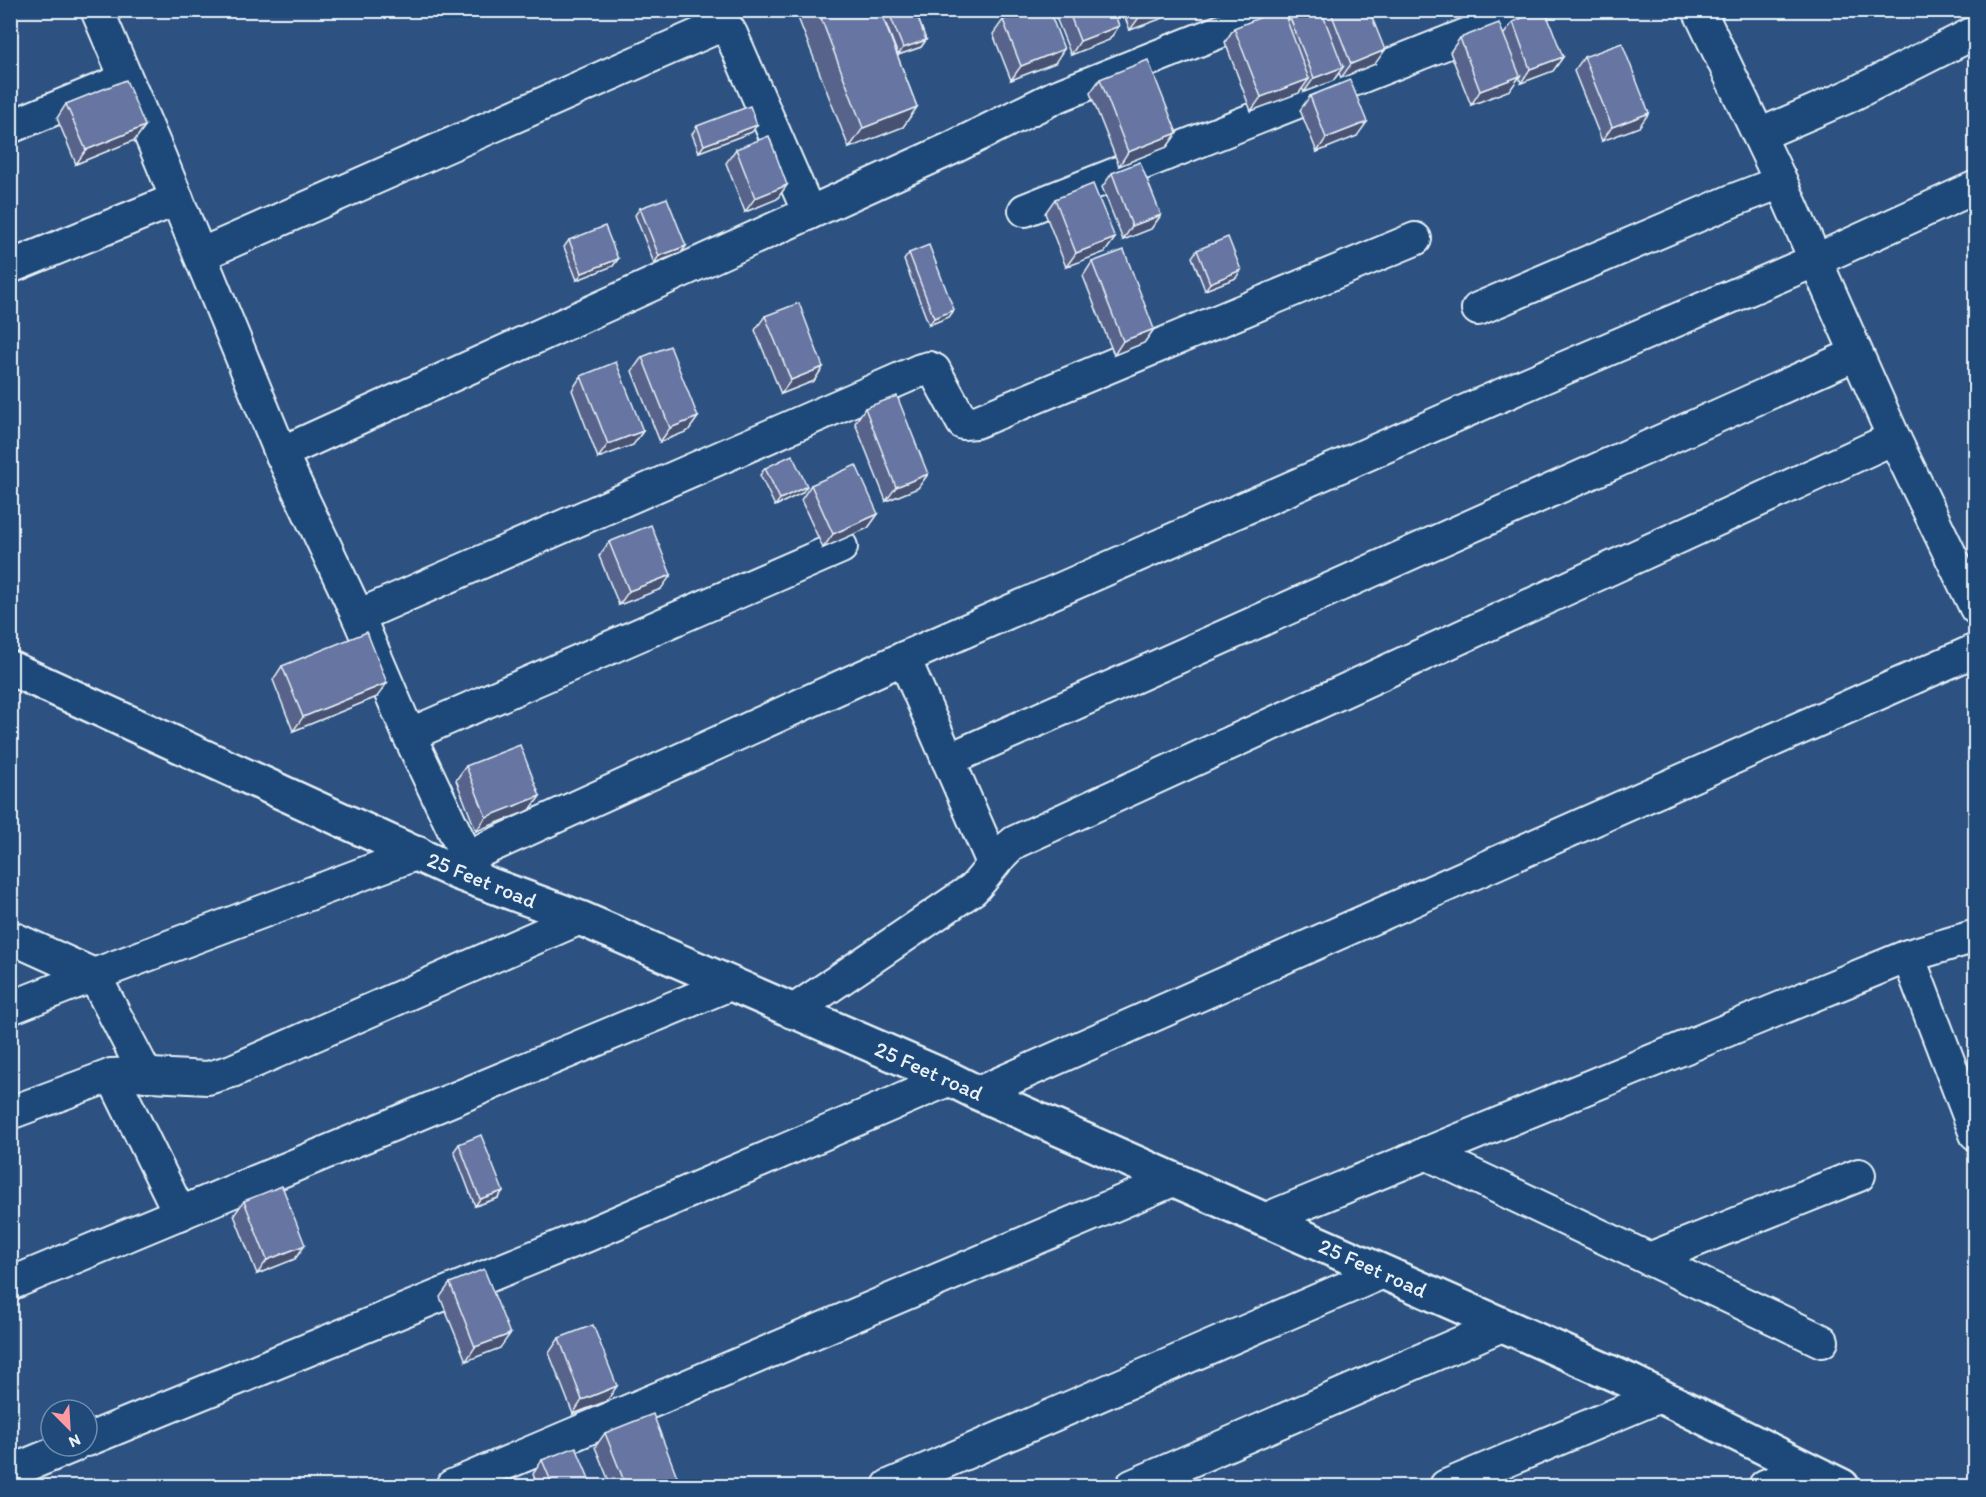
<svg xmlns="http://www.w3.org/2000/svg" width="1986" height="1497" viewBox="0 0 1986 1497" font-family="Itim,sans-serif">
<rect width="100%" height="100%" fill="#2d5282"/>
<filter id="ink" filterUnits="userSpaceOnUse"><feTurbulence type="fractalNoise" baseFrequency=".0167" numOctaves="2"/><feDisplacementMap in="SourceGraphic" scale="12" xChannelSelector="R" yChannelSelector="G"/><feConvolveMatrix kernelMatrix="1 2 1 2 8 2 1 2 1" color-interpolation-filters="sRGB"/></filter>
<g filter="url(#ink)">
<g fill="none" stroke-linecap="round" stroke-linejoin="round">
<g stroke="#e8f1f8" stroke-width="36">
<g id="minor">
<polyline points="97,10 158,153 281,453 358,616 409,735 476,877"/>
<polyline points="1699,10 1781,182 1894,438 1976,608"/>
<polyline points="10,127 126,79"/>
<polyline points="1759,135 1847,97 1976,32"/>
<polyline points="1025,210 1529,10"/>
<polyline points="200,255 717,27 728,29 731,34 809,213"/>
<polyline points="10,267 177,199"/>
<polyline points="1478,309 1734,200 1781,182"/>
<polyline points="281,453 950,149 1055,97 1274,10"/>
<polyline points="358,616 921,370 929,368 934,370 963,423 976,422 1415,239"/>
<polyline points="904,658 993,863"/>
<polyline points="409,735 841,547"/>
<polyline points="948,760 1856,354"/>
<polyline points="467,857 904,658 1527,384 1814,261 1976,187"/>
<polyline points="10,937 94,975 146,1075"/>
<polyline points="1908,956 1976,936"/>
<polyline points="10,1008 94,975 418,853"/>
<path d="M792 1012 973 889C989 873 997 855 1015 842L1894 438"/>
<polyline points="112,1075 180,1214"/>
<polyline points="978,1093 1976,650"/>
<polyline points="10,1113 112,1075 133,1074 208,1078 232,1071 580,918"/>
<polyline points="1426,1153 1822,1341"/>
<polyline points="1264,1220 1908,956 1976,1134"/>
<polyline points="1649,1259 1859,1175"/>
<polyline points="10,1284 730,984"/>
<polyline points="87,1440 588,1235 950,1079"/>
<polyline points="10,1472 73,1446"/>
<polyline points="452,1486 1173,1180"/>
<polyline points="889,1486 1383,1272"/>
<polyline points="1132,1486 1502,1325"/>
<polyline points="1446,1486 1660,1396"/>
<polyline points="1765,1486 1806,1469"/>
</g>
</g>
<g stroke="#e8f1f8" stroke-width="38">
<polyline id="tertiary" points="10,668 458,873 580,918 950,1079 978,1093 1632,1382 1842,1486"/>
</g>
<use href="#minor" stroke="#1f4a7a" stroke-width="32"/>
<use href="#tertiary" stroke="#1f4a7a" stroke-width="33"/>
</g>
<g fill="#58648b" stroke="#e8f1f8" stroke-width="1.5">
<polygon points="795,10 880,10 917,107 903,127 849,148"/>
<polygon points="882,10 915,10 926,40 921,47 898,55 881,11"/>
<polygon points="1053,10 1113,10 1119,26 1109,40 1071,55"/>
<polygon points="1122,10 1168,10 1163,18 1130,30"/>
<polygon points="1309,10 1369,10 1375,64 1341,78 1339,73 1333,81 1304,92 1302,88 1299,93 1251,111 1225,42 1234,28 1287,22 1290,18"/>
<polygon points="1003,20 1055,63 1011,80 993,34"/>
<polygon points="1513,22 1563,57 1553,71 1521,83 1519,77 1510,90 1471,105 1450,52 1460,38 1504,34"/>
<polygon points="1584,57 1639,127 1602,141 1574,71"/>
<polygon points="1100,79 1177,133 1167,147 1119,166 1090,93"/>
<polygon points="1310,96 1357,136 1317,152 1300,110"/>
<polygon points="66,104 145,126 135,140 76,164 57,118"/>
<polygon points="697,126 752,132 699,152 692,134"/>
<polygon points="736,149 787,185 777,199 745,212 726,163"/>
<polygon points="1112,173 1161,215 1151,229 1123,240 1102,187"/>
<polygon points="1055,199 1115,238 1105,252 1066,267 1045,213"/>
<polygon points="640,208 686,246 681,253 654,263 635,215"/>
<polygon points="569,240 618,259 613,266 577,280 564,247"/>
<polygon points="1197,250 1236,278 1205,290 1192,257"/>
<polygon points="909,253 954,310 949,317 929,325 904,260"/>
<polygon points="1092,262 1154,329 1144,343 1114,355 1083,276"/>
<polygon points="765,316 823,367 814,381 781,394 755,330"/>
<polygon points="642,357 698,417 688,431 660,442 632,371"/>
<polygon points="581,376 643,431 633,445 598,458 572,390"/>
<polygon points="865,408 928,474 918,488 886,501 855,423"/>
<polygon points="765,468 802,493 775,506 760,475"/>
<polygon points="811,485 878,514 868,528 823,548 801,500"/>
<polygon points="609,542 661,589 619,605 599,556"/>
<polygon points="282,666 377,697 293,731 273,680"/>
<polygon points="466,766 540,796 530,810 476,831 456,780"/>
<polygon points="459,1144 498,1198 475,1206 454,1151"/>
<polygon points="244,1201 305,1245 295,1259 257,1274 234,1215"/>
<polygon points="450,1283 500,1348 466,1361 440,1297"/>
<polygon points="559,1338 607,1401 573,1414 549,1353"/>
<polygon points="605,1433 678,1479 673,1486 611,1486 595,1447"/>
<polygon points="542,1460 592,1486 537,1486 533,1474"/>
</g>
<g fill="#475171" stroke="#e8f1f8" stroke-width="1.5">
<polygon points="1154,10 1168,10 1163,18 1130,30 1140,16"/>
<polygon points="1119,26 1109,40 1071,55 1080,41"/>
<polygon points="926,40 921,47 898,55 903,48"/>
<polygon points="1064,49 1055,63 1011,80 1021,66"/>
<polygon points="1385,50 1375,64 1341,78 1351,64"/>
<polygon points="1563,57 1553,71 1521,83 1530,69"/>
<polygon points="1343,67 1333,81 1304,92 1314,78"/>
<polygon points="1520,76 1510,90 1471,105 1480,91"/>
<polygon points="1309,79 1299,93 1251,111 1261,97"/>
<polygon points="917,107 903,127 849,148 863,128"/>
<polygon points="1649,113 1639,127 1602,141 1612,127"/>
<polygon points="1367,122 1357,136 1317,152 1326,138"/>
<polygon points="757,125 752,132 699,152 704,145"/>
<polygon points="145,126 135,140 76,164 86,150"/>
<polygon points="1177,133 1167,147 1119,166 1128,152"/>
<polygon points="787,185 777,199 745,212 755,198"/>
<polygon points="1161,215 1151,229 1123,240 1132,226"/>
<polygon points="1115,238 1105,252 1066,267 1076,253"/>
<polygon points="686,246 681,253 654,263 659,256"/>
<polygon points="618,259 613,266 577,280 582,273"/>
<polygon points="1241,270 1236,278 1205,290 1210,283"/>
<polygon points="954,310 949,317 929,325 934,318"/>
<polygon points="1154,329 1144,343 1114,355 1123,341"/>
<polygon points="823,367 814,381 781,394 791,380"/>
<polygon points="698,417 688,431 660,442 670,428"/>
<polygon points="643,431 633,445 598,458 608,444"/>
<polygon points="928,474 918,488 886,501 896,487"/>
<polygon points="807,486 802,493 775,506 780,499"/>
<polygon points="878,514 868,528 823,548 833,534"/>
<polygon points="671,575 661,589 619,605 629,591"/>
<polygon points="387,683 377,697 293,731 303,717"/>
<polygon points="540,796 530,810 476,831 486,817"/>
<polygon points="503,1191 498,1198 475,1206 480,1199"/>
<polygon points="305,1245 295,1259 257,1274 267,1260"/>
<polygon points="510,1334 500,1348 466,1361 475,1347"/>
<polygon points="617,1386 607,1401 573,1414 582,1400"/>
<polygon points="678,1479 673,1486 659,1486"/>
</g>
<g fill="#6674a2" stroke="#e8f1f8" stroke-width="1.5">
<polygon points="818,10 880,10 917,107 863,128"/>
<polygon points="888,10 915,10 926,40 903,48"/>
<polygon points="1027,10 1049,10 1064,49 1021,66 1003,20"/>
<polygon points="1068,10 1113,10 1119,26 1080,41"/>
<polygon points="1137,10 1154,10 1140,16"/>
<polygon points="1279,10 1283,10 1309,79 1261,97 1234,28"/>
<polygon points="1309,10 1321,10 1343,67 1314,78 1290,18"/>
<polygon points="1330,10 1369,10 1385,50 1351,64"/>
<polygon points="1540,10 1545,10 1563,57 1530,69 1513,22"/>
<polygon points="1499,23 1520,76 1480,91 1460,38"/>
<polygon points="1622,43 1649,113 1612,127 1584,57"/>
<polygon points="1148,60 1177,133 1128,152 1100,79"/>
<polygon points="126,80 145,126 86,150 66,104"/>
<polygon points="1350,80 1367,122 1326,138 1310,96"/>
<polygon points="750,106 757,125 704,145 697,126"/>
<polygon points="769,136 787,185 755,198 736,149"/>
<polygon points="1140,162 1161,215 1132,226 1112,173"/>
<polygon points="1093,184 1115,238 1076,253 1055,199"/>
<polygon points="667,198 686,246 659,256 640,208"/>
<polygon points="605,226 618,259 582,273 569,240"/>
<polygon points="1228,237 1241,270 1210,283 1197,250"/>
<polygon points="929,245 954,310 934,318 909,253"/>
<polygon points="1124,250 1154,329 1123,341 1092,262"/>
<polygon points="799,303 823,367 791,380 765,316"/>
<polygon points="670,346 698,417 670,428 642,357"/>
<polygon points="616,362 643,431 608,444 581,376"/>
<polygon points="897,396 928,474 896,487 865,408"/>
<polygon points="792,455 807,486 780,499 765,468"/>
<polygon points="856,465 878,514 833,534 811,485"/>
<polygon points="651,525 671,575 629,591 609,542"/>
<polygon points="367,632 387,683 303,717 282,666"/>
<polygon points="520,745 540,796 486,817 466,766"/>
<polygon points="481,1135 503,1191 480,1199 459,1144"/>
<polygon points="282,1186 305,1245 267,1260 244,1201"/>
<polygon points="484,1269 510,1334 475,1347 450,1283"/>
<polygon points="593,1325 617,1386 582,1400 559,1338"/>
<polygon points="653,1414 678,1479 659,1486 626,1486 605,1433"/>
<polygon points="576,1447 592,1486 553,1486 542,1460"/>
<polygon points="507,1479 510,1486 489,1486"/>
</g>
</g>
<g text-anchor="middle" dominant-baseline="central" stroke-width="4.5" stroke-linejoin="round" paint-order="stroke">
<g font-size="22" fill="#e8f1f8" stroke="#1f4a7a">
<text transform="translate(482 880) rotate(22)">25 Feet road</text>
<text transform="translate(929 1071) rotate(24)">25 Feet road</text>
<text transform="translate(1373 1268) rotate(24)">25 Feet road</text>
</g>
</g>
<rect width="1986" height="1497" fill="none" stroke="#1f4a7a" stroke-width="36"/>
<rect x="18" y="18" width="1950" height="1461" fill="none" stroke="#e8f1f8" stroke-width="2" filter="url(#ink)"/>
<g transform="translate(69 1428) rotate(156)"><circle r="28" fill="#1f4a7a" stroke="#6f8dac" stroke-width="1.5"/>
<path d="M0-4.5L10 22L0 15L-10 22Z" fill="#ff9aa2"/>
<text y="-9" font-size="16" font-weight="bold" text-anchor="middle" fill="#e8f1f8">N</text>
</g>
</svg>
